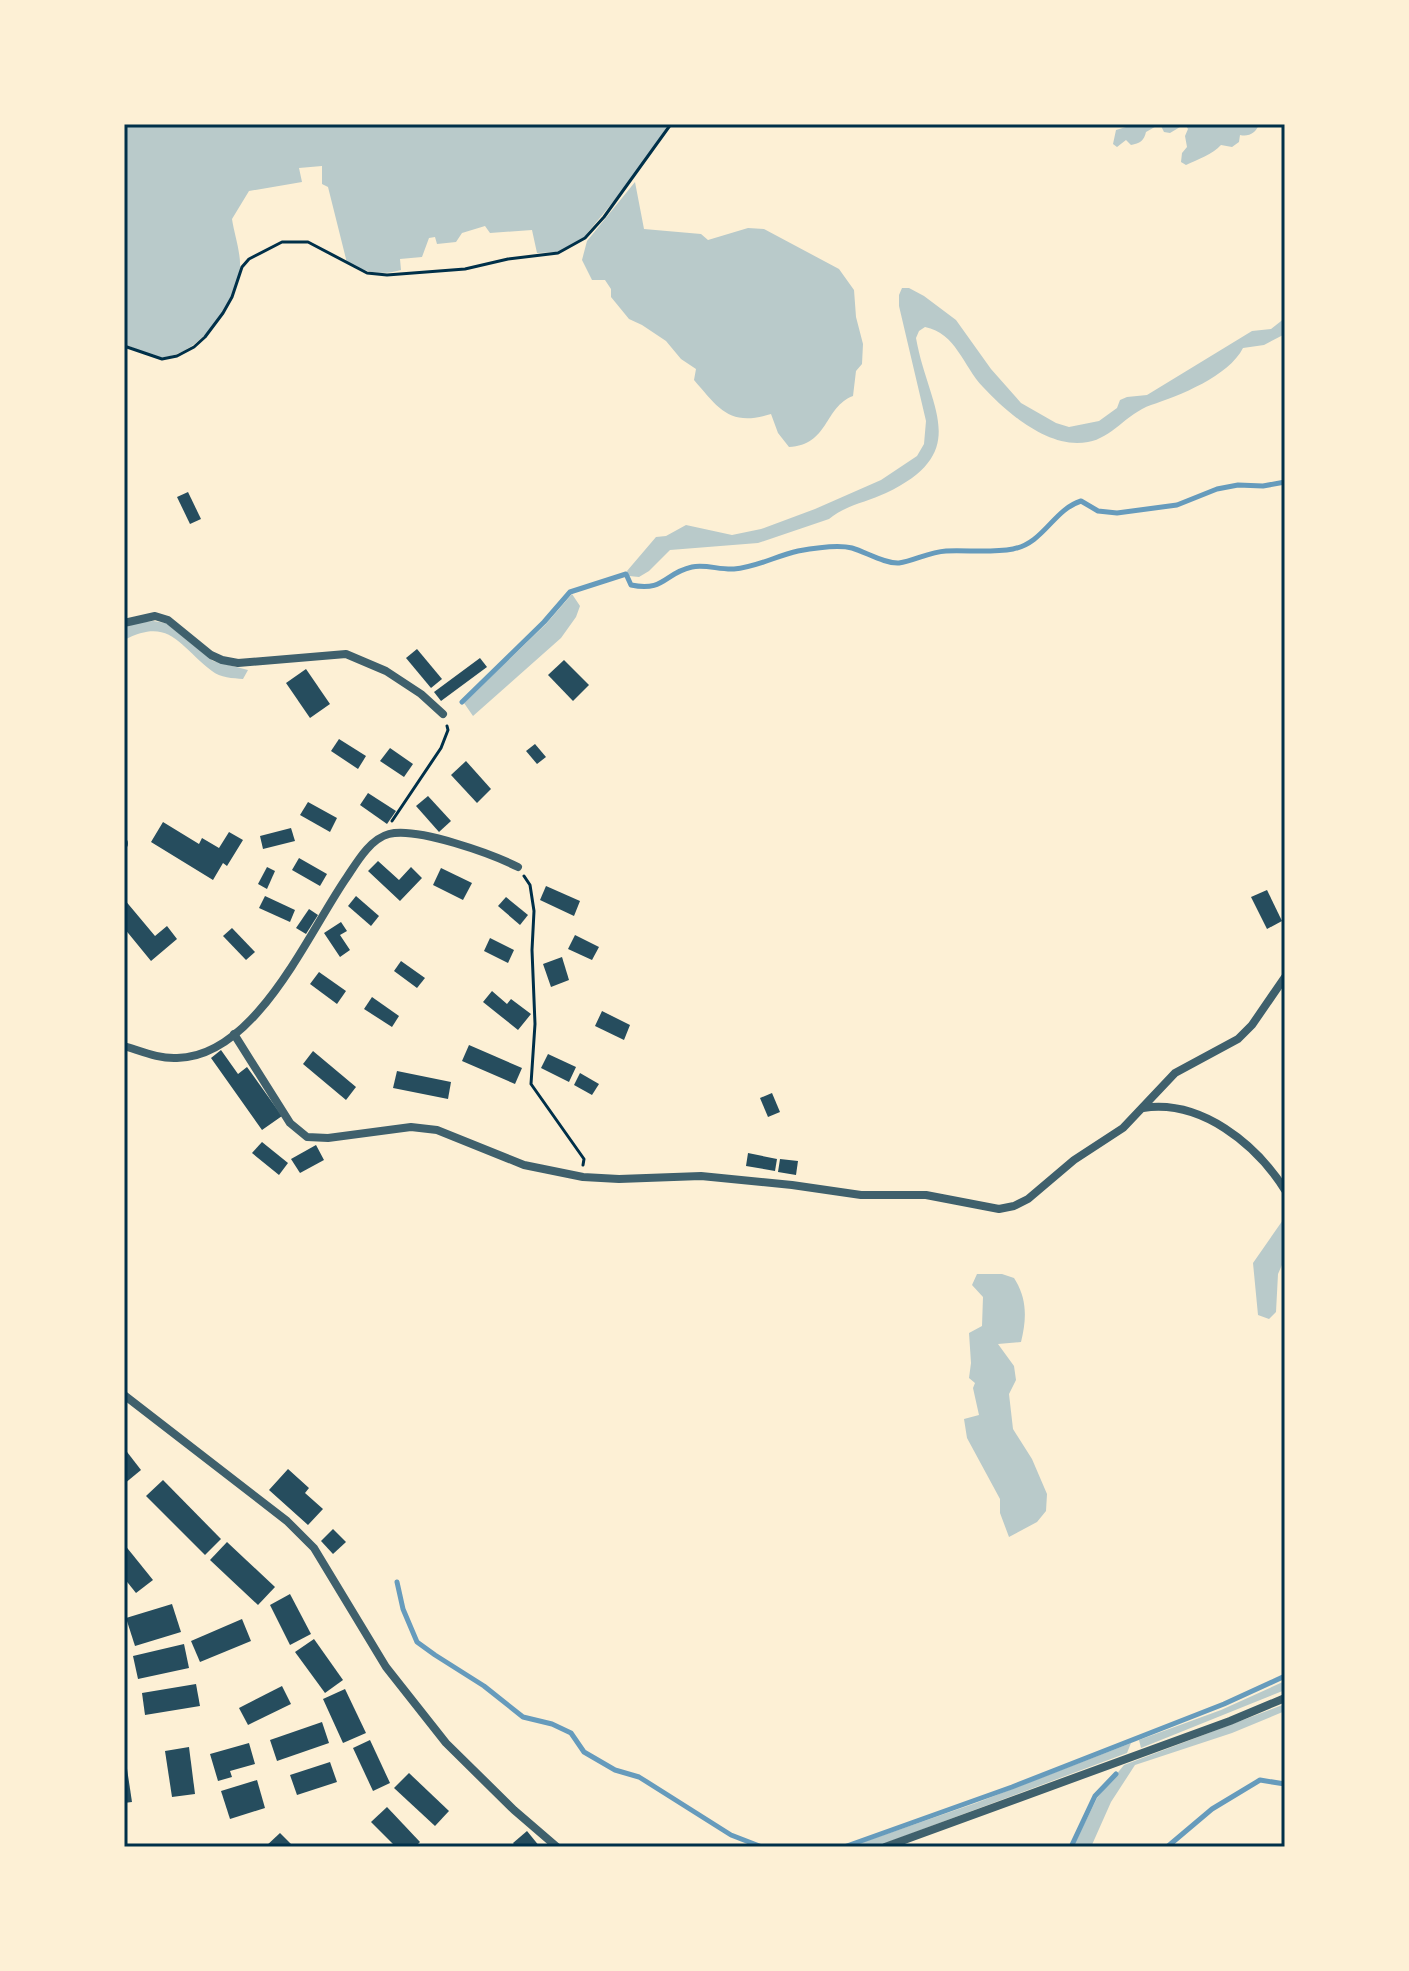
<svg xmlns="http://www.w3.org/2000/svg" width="1409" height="1971" viewBox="0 0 1409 1971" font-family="'Alegreya Sans',sans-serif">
<rect width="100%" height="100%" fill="#fdf0d5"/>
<g fill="#b9caca">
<path d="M124 124H669L632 179 584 237 558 252 537 253 532 230 490 233 485 226 462 233 456 242 437 244 435 237 429 238 422 257 400 259 401 270C380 276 366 272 347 263L328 187 322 184V166L299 168 302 182 249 191 232 219C234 233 241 253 240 268 237 302 201 353 165 357 149 359 138 347 124 345Z"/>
<path d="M1126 124H1259C1256 133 1249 137 1240 135L1239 142 1232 147 1221 145C1213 154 1197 160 1186 165L1181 162 1182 153 1187 147 1185 136 1188 129 1185 124 1170 133 1164 132 1160 124 1146 132C1144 141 1140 143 1131 145L1126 140 1117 147 1113 144 1116 130 1126 127Z"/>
<path d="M635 182 644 229 701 234 708 240 748 228 764 229 839 269 854 290 856 317 863 344 862 364 856 371 853 396C824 407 829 445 789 447L778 433 771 414C730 427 719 409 694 380L696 369 681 359 666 341 642 325 629 319 611 297V289L605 280H592L582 260 587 241Z"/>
<path d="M902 288H909L924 296 956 320 991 369 1021 403 1056 423 1069 427 1099 421 1117 408 1120 400 1127 397 1147 395 1252 331 1271 329 1285 318V334L1264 345 1243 348C1229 376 1179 396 1151 405 1126 414 1112 438 1088 442 1050 450 1007 413 983 387 963 366 956 333 925 327L919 331 916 338C928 407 974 451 886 493 867 502 846 505 829 519L758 543 670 550 649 571 639 577 629 576 627 571 656 537 666 536 686 525 732 535 761 529 815 509 881 480 917 456 924 444 926 421 899 306V295Z"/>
<polygon points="572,594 580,606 576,617 561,638 473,716 464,703 546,624"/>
<path d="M153 621 166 623 213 661 248 670 243 679C233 678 220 678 212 671 179 646 170 616 124 640V628L136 623Z"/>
<polygon points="1285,1217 1285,1258 1278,1274 1276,1312 1269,1319 1258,1315 1253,1263"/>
<path d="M977 1274H1002L1014 1278C1027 1298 1027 1318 1021 1342L998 1344 1014 1366 1016 1380 1009 1394 1013 1429 1032 1459 1047 1494 1046 1511 1037 1522 1009 1537 1000 1513V1499L967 1438 964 1419 979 1415 973 1388 975 1383 969 1378 971 1363 969 1333 982 1326 983 1297 972 1285Z"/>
<polygon points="1285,1681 1285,1690 1141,1748 1139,1740 1221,1710"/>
<polygon points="1285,1704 1285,1711 1232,1733 1135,1765 1111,1802 1091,1847 1073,1847 1097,1798 1124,1765"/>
<polygon points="1131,1743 1127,1753 875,1847 849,1847 976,1803"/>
</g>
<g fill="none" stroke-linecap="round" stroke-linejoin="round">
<g stroke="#669bbc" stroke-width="5">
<path d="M462 702 544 622 570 592 626 574 631 585C665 592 664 573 692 567 705 564 720 570 734 569 757 567 776 556 798 551 814 548 837 544 852 548 866 552 885 564 899 563 914 561 929 552 946 551 968 550 991 553 1013 549 1044 543 1053 510 1081 501L1098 511 1117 513 1177 505 1217 489 1238 485 1263 486 1285 482"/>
<polyline points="397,1582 403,1609 417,1642 435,1655 484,1686 523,1717 552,1724 571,1733 584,1752 615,1770 639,1777 731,1835 762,1847"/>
<polyline points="844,1847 1012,1787 1224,1704 1285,1676"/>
<polyline points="1071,1847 1095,1796 1116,1774"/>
<polyline points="1167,1847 1212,1809 1260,1780 1285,1784"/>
</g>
</g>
<g fill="#264d5e">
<polygon points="188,492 201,519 190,524 177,497"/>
<polygon points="417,649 442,679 431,688 406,658"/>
<polygon points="480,658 487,667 441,701 434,692"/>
<polygon points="564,660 589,685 573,701 548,675"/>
<polygon points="306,669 330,704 310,718 286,683"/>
<polygon points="339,739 366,756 358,769 331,751"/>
<polygon points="535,744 546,757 537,764 526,751"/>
<polygon points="390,748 413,764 404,777 380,761"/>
<polygon points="466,761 491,789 477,803 451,775"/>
<polygon points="368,793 396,811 387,824 360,805"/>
<polygon points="428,796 451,821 439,832 416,806"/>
<polygon points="308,802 337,818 330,832 300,815"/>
<polygon points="163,822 199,844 202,838 219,848 229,832 243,840 227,866 223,863 213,880 151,842"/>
<polygon points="291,828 295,841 263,849 260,836"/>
<polygon points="299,858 327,874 320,886 292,870"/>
<polygon points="378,861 399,880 411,867 422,878 400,901 368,871"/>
<polygon points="267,867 275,871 267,889 258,884"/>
<polygon points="441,868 472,883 463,900 433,885"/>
<polygon points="546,886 580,901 574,916 540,900"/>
<polygon points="1267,890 1282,921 1267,929 1251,897"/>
<polygon points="265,896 295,910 290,922 259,908"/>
<polygon points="356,896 379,916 371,926 348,906"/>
<polygon points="506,897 528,915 520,925 498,906"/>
<polygon points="124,899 155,936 167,926 177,939 151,961 124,928"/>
<polygon points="309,909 318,915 306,934 296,928"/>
<polygon points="341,922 347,931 340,935 350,950 340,957 324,933"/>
<polygon points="232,928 255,952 246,960 223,936"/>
<polygon points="575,935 599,947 592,960 568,949"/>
<polygon points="490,938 514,950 508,963 484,951"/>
<polygon points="562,957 569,980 551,987 543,964"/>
<polygon points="401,961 425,978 417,988 394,971"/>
<polygon points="319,972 346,991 337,1004 310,984"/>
<polygon points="492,991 507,1004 511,999 531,1014 518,1030 483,1002"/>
<polygon points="372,997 399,1016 392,1027 364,1009"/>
<polygon points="602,1011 630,1025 624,1040 595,1026"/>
<polygon points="469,1045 522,1068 515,1084 462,1061"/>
<polygon points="221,1050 238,1074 247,1067 282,1116 262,1130 211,1058"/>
<polygon points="313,1051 356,1087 346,1100 303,1064"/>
<polygon points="548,1054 576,1067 569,1082 541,1068"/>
<polygon points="397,1071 451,1082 448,1099 393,1088"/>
<polygon points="580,1073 599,1084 592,1095 574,1085"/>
<polygon points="772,1093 780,1112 768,1117 760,1098"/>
<polygon points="262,1142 288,1163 279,1175 252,1153"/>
<polygon points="316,1145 324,1160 300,1173 291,1159"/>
<polygon points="748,1153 777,1159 775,1171 746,1166"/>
<polygon points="780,1159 798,1161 796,1175 778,1172"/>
<polygon points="124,1448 141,1470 124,1484"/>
<polygon points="288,1469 309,1488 305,1493 323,1509 308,1525 269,1490"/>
<polygon points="163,1480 221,1539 205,1555 146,1496"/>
<polygon points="333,1529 346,1542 333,1554 321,1541"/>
<polygon points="227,1542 275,1587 258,1605 210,1560"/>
<polygon points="124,1544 153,1580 136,1593 124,1578"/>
<polygon points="290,1594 311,1634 290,1645 270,1605"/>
<polygon points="172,1604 181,1632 135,1646 126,1618"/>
<polygon points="242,1619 251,1641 200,1662 191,1641"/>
<polygon points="314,1639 343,1680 325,1693 295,1652"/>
<polygon points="184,1644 189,1668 138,1679 133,1656"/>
<polygon points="196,1684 200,1706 145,1715 142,1693"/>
<polygon points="282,1686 291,1704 248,1725 239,1708"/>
<polygon points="345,1689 366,1733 343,1743 323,1699"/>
<polygon points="322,1722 329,1743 277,1761 270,1740"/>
<polygon points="370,1740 390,1783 373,1791 353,1748"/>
<polygon points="249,1743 255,1764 230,1771 232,1777 218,1781 210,1754"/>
<polygon points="189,1747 195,1794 172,1797 165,1751"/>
<polygon points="126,1762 132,1802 124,1803 124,1763"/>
<polygon points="330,1762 337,1782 297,1795 290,1775"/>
<polygon points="409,1773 449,1811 435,1826 394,1788"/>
<polygon points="257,1780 265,1808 230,1819 221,1791"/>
<polygon points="387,1807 420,1842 415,1847 396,1847 371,1822"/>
<polygon points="527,1831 540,1847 516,1847 513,1843"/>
<polygon points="280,1833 294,1847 265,1847"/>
</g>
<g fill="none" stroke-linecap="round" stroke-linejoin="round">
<g stroke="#003049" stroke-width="3">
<polyline points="124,346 162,359 177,356 194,347 205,337 223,313 232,297 242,267 249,259 282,242 308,242 367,273 387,275 465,269 508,259 558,253 585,238 604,217 671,124"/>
<polyline points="392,821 441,748 448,730 447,726"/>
<polyline points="524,876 530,885 534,911 532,950 535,1024 531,1084 584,1159 583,1165"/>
</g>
<g stroke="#3f606c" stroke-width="8">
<polyline points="124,623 155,616 168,620 211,655 222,660 238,663 346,654 386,671 421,694 443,714"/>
<polyline points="124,843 124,844"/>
<polyline points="234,1034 290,1123 307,1137 328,1138 411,1127 437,1130 524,1165 583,1177 619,1179 701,1176 792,1185 861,1195 926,1195 999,1209 1014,1206 1028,1199 1074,1160 1123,1128 1175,1073 1238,1039 1252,1025 1285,977"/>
<path d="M124 1046C141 1051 159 1059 177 1058 256 1057 308 933 347 877 357 862 370 839 389 834 418 827 492 854 518 867"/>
<path d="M1143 1108C1201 1099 1256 1144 1285 1190"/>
<polyline points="124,1395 287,1521 314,1548 386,1667 446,1743 514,1810 557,1847"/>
<polyline points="885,1847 1230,1721 1285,1698"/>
</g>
</g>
<rect width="1409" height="1971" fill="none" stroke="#fdf0d5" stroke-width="252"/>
<rect x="126" y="126" width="1157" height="1719" fill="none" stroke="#003049" stroke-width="3"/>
</svg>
